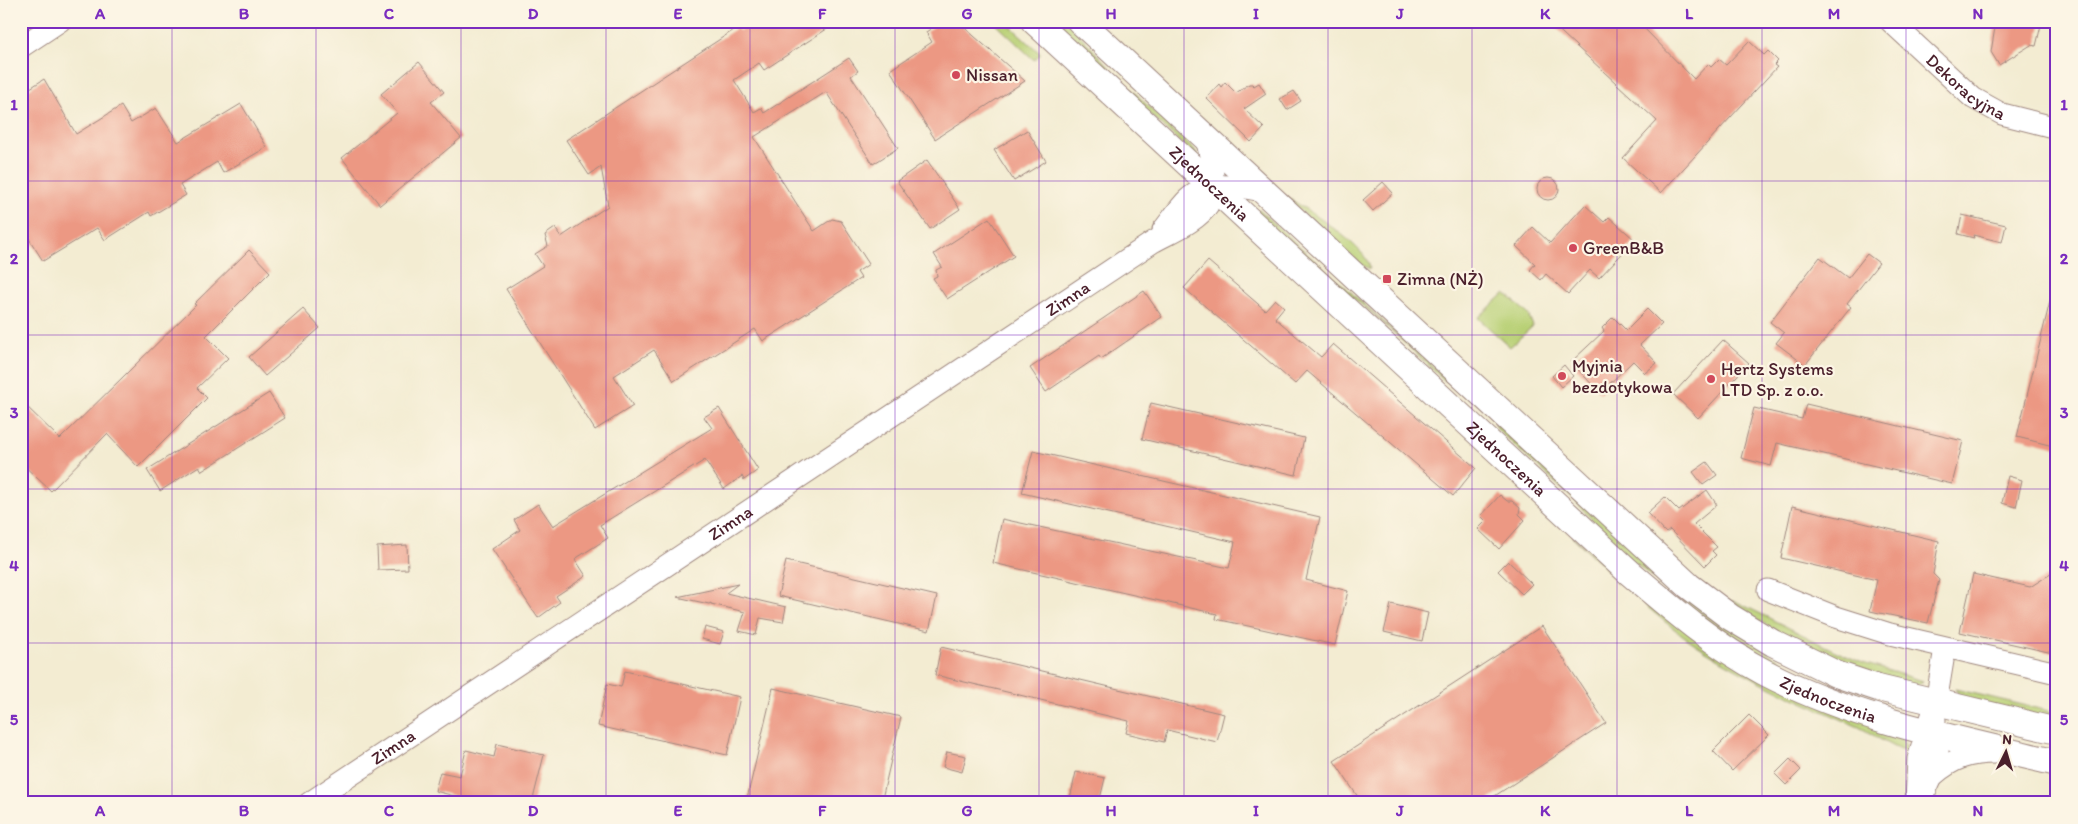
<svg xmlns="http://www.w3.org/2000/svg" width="2078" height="824" viewBox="0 0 2078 824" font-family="Itim,sans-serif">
<rect width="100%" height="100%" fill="#fcf5e5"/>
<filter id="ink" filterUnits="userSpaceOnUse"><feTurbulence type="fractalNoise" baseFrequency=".02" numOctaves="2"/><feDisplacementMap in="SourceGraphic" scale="10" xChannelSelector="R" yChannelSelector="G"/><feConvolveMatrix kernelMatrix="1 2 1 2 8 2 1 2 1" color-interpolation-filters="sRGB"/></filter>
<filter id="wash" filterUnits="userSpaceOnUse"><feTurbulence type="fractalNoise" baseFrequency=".0096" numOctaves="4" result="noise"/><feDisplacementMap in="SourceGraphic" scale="20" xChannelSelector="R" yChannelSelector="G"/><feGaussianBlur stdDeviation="1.12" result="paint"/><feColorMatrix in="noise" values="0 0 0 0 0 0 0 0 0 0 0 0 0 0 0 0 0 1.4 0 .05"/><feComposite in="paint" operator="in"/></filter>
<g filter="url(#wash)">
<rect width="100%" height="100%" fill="#f3ecd2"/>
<g fill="#b8d075" stroke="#817850">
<polygon points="993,21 1005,21 1041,54 1034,60"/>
<polygon points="1046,21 1067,21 1116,75 1194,150 1198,158"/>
<path d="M1281 193C1300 206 1369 246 1370 269L1361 265Z"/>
<polygon points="1259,210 1452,383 1443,379 1377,317 1321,273 1255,215"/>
<polygon points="1505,293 1528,314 1533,326 1510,347 1478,318"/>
<polygon points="1495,422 1771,655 1816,681 1899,718 1747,653 1621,552 1575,501 1497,429"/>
<path d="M1571 535 1659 610 1896 734 1904 742 1909 753C1888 747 1872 732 1852 724 1802 702 1752 680 1706 651 1656 620 1614 576 1571 535Z"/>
<polygon points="1725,599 1739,603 1835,651 1863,663 1923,681 1916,686 1909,687 1809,652"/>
<polygon points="1955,689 2057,713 2057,723 1961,698"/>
</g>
<g id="blocks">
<g fill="#ec9883">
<polygon points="754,21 839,21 764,70 759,63 734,80 754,112 761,108 764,113 849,58 858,71 851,76 898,148 873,164 826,92 754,137 814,231 832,219 841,221 869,264 857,272 861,278 763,341 755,329 674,381 654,350 614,376 633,406 595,430 506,289 543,266 535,254 548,246 545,235 555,228 561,237 608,206 601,167 589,175 566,140 737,28 739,31"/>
<polygon points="942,21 957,21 1025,81 935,139 890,70 932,42 926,32"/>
<polygon points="1549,21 1637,21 1694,79 1708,64 1711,67 1719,59 1726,65 1749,41 1764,55 1768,51 1778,61 1774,65 1777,67 1661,193 1623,158 1657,121"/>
<polygon points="1996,21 2042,21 2036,46 2031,45 1999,65 1991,52"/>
<polygon points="419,62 444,92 431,102 461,138 380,205 342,158 397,113 381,94"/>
<polygon points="44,79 76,134 121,106 131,123 156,108 178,142 241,104 267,147 223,173 217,162 180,185 186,195 151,216 149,212 105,240 97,228 43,261 21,226 21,94"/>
<polygon points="1225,82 1236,93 1249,84 1252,84 1254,86 1259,83 1266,94 1244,109 1264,128 1251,142 1206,98 1219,84 1221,87"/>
<polygon points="1294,91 1301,101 1287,110 1280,99"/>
<polygon points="1027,130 1046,161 1014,181 994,150"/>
<polygon points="927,160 960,209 930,229 897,181"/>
<circle cx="1548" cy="189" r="11"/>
<polygon points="1383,182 1393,193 1373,211 1363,200"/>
<polygon points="1585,205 1604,222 1609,217 1635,240 1599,278 1590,270 1568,294 1546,274 1541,280 1530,270 1535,264 1516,246 1533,227 1550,243"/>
<polygon points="1962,215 2006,225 2002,242 1973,235 1974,238 1958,234"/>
<polygon points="989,218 1014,256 947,299 933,278 937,276 936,270 942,267 934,254"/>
<polygon points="249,250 270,272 206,336 228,358 197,388 207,398 138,467 107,434 51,491 21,463 21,401 60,439 196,305 194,304"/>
<polygon points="1867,254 1879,263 1847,304 1851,307 1805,365 1776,343 1784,333 1770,322 1820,257 1848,278"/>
<polygon points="1208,261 1265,310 1275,299 1284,307 1275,318 1321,357 1333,344 1476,468 1453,496 1307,371 1295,384 1184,288"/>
<polygon points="1144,291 1162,317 1101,359 1099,356 1046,392 1030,368"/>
<polygon points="2052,293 2057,293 2057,447 2017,437"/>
<polygon points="303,309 320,328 265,376 249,357"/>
<polygon points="1647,309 1662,324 1640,345 1657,363 1645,373 1633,361 1600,393 1571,362 1604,331 1602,328 1613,317 1626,330"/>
<polygon points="1723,340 1749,363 1698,418 1673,394"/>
<polygon points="1564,365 1573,376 1561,387 1552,376"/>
<polygon points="269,393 285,418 202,471 199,466 160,491 147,470"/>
<polygon points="1151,403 1304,438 1296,475 1142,439"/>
<polygon points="1806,404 1963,441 1952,484 1777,443 1771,466 1741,458 1754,408 1802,419"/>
<polygon points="719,408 758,470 744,480 742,476 724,489 705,460 600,525 608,538 575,559 586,576 556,596 560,602 538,618 492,549 520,530 514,520 538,504 553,526 712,428 704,417"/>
<polygon points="1033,451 1320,517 1306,580 1348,591 1335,645 1216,619 1217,614 1204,611 993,563 1002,519 1229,568 1235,542 1022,493"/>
<polygon points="1707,462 1717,475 1703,485 1693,472"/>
<polygon points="2008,476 2022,480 2016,507 2002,503"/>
<polygon points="1707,490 1717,505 1694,524 1717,547 1712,551 1716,555 1705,566 1670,530 1666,533 1647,513 1665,497 1679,511"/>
<polygon points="1500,495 1507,501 1512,501 1520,508 1519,514 1525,520 1499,549 1478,529 1486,521 1481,516"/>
<polygon points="1792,506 1939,541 1933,574 1939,580 1928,623 1870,611 1877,580 1781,558"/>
<polygon points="407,545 408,569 378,570 377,547"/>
<polygon points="786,561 937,596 929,631 778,596"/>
<polygon points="1508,561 1532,584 1522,594 1498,571"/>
<polygon points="2057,570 2057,654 1960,632 1973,574 2030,587"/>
<polygon points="738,584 726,593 786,607 783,622 760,618 756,635 739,631 745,612 711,604 711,603 709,604 677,597"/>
<polygon points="1391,604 1428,613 1422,641 1384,632"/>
<polygon points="1542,626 1606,723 1484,803 1362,803 1334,761"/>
<polygon points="705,627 724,632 720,644 702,639"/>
<polygon points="941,647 1224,714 1217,742 1167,730 1164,742 1126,733 1129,721 935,675"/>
<polygon points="625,671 740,697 727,755 598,726 607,684 621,687"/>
<polygon points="773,688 901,717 881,803 746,803"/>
<polygon points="1749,715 1769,735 1732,771 1713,751"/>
<polygon points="497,744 544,755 532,803 482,803 435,791 440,772 460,776 466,750 494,757"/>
<polygon points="947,752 966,756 962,772 943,767"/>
<polygon points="1790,759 1801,770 1786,785 1775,774"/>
<polygon points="1076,772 1105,778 1099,803 1069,803"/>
</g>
</g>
</g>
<g filter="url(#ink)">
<use href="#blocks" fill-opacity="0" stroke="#9e867e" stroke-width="1"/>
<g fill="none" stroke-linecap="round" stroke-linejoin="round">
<g stroke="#9e867e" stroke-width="23">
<g id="minor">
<path id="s1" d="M1890 21 1973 98 2002 114 2057 128"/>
<polyline points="21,47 60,21"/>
<path d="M1163 230C1171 220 1179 208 1188 199 1210 179 1236 186 1263 191"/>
<polyline points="1768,590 1836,617 1890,634 2057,673"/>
<path d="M1934 775C1953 758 1970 753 1995 753"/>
<path id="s2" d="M309 803 1153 242C1171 232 1197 222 1208 205 1219 188 1210 153 1205 135"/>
<polyline points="1916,803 1918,759 1936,703 1945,648"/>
<path d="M1920 803C1927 785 1938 770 1938 751 1937 739 1933 732 1935 720"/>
</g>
</g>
<g stroke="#9e867e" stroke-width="28">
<g id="major">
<path id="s3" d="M1034 21 1630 573C1672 609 1715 646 1764 672 1855 720 1958 739 2057 763"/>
<polyline points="1080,21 1689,586 1730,617 1773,643 1836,674 1878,688 2057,731"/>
</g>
</g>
<use href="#minor" stroke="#fff" stroke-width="21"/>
<use href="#major" stroke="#fff" stroke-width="26"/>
</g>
</g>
<path fill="none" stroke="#7b2cbf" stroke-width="1" stroke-opacity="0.55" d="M172 21V803M316 21V803M461 21V803M606 21V803M750 21V803M895 21V803M1039 21V803M1184 21V803M1328 21V803M1472 21V803M1617 21V803M1762 21V803M1906 21V803M21 181H2057M21 335H2057M21 489H2057M21 643H2057"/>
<g fill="#d1495b" stroke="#fcf5e5" stroke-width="2">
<circle cx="956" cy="75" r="5"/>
<circle cx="1573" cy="248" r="5"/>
<rect x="1382" y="274" width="10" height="10" rx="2.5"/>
<circle cx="1562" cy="376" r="5"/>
<circle cx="1711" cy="379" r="5"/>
</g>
<g text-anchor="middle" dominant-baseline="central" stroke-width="4.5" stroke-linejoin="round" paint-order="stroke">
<g font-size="18" fill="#4a1f2b" stroke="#fcf5e5" text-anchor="start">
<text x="966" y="75">Nissan</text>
<text x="1583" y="248">GreenB&amp;B</text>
<text x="1397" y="279">Zimna (NŻ)</text>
<text x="1572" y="366">Myjnia<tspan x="1572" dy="21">bezdotykowa</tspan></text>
<text x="1721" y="369">Hertz Systems<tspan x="1721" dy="21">LTD Sp. z o.o.</tspan></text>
</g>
<g font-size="18" fill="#4a1f2b" stroke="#fcf5e5">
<text stroke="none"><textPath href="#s1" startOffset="101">Dekoracyjna</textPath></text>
<text stroke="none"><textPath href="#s3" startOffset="239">Zjednoczenia</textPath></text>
<text stroke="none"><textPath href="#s2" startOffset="911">Zimna</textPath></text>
<text stroke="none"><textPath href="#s3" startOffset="644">Zjednoczenia</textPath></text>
<text stroke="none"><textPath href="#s2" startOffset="506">Zimna</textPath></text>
<text stroke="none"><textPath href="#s3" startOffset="1049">Zjednoczenia</textPath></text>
<text stroke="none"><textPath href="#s2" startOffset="101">Zimna</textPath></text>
</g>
</g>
<rect width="2078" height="824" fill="none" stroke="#fcf5e5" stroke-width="55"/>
<g transform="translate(2006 752) rotate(5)" stroke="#fcf5e5" stroke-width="4" paint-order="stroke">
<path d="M0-4L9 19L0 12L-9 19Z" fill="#4a1f2b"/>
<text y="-8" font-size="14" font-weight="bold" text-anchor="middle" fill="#4a1f2b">N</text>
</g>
<rect x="28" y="28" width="2022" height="768" fill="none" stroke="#7b2cbf" stroke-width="2"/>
<g font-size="16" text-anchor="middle" font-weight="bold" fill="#7b2cbf">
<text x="100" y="19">A</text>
<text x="244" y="19">B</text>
<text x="389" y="19">C</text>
<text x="533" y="19">D</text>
<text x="678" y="19">E</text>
<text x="822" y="19">F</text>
<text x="967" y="19">G</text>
<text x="1111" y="19">H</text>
<text x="1256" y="19">I</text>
<text x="1400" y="19">J</text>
<text x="1545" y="19">K</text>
<text x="1689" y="19">L</text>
<text x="1834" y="19">M</text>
<text x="1978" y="19">N</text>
<text x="14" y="110">1</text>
<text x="2064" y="110">1</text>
<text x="14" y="264">2</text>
<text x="2064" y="264">2</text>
<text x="14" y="418">3</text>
<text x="2064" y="418">3</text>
<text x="14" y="571">4</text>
<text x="2064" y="571">4</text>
<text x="14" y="725">5</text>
<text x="2064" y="725">5</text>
<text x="100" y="816">A</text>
<text x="244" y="816">B</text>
<text x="389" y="816">C</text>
<text x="533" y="816">D</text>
<text x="678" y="816">E</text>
<text x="822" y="816">F</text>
<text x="967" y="816">G</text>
<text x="1111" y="816">H</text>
<text x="1256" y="816">I</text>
<text x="1400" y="816">J</text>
<text x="1545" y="816">K</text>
<text x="1689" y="816">L</text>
<text x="1834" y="816">M</text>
<text x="1978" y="816">N</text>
</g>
</svg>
